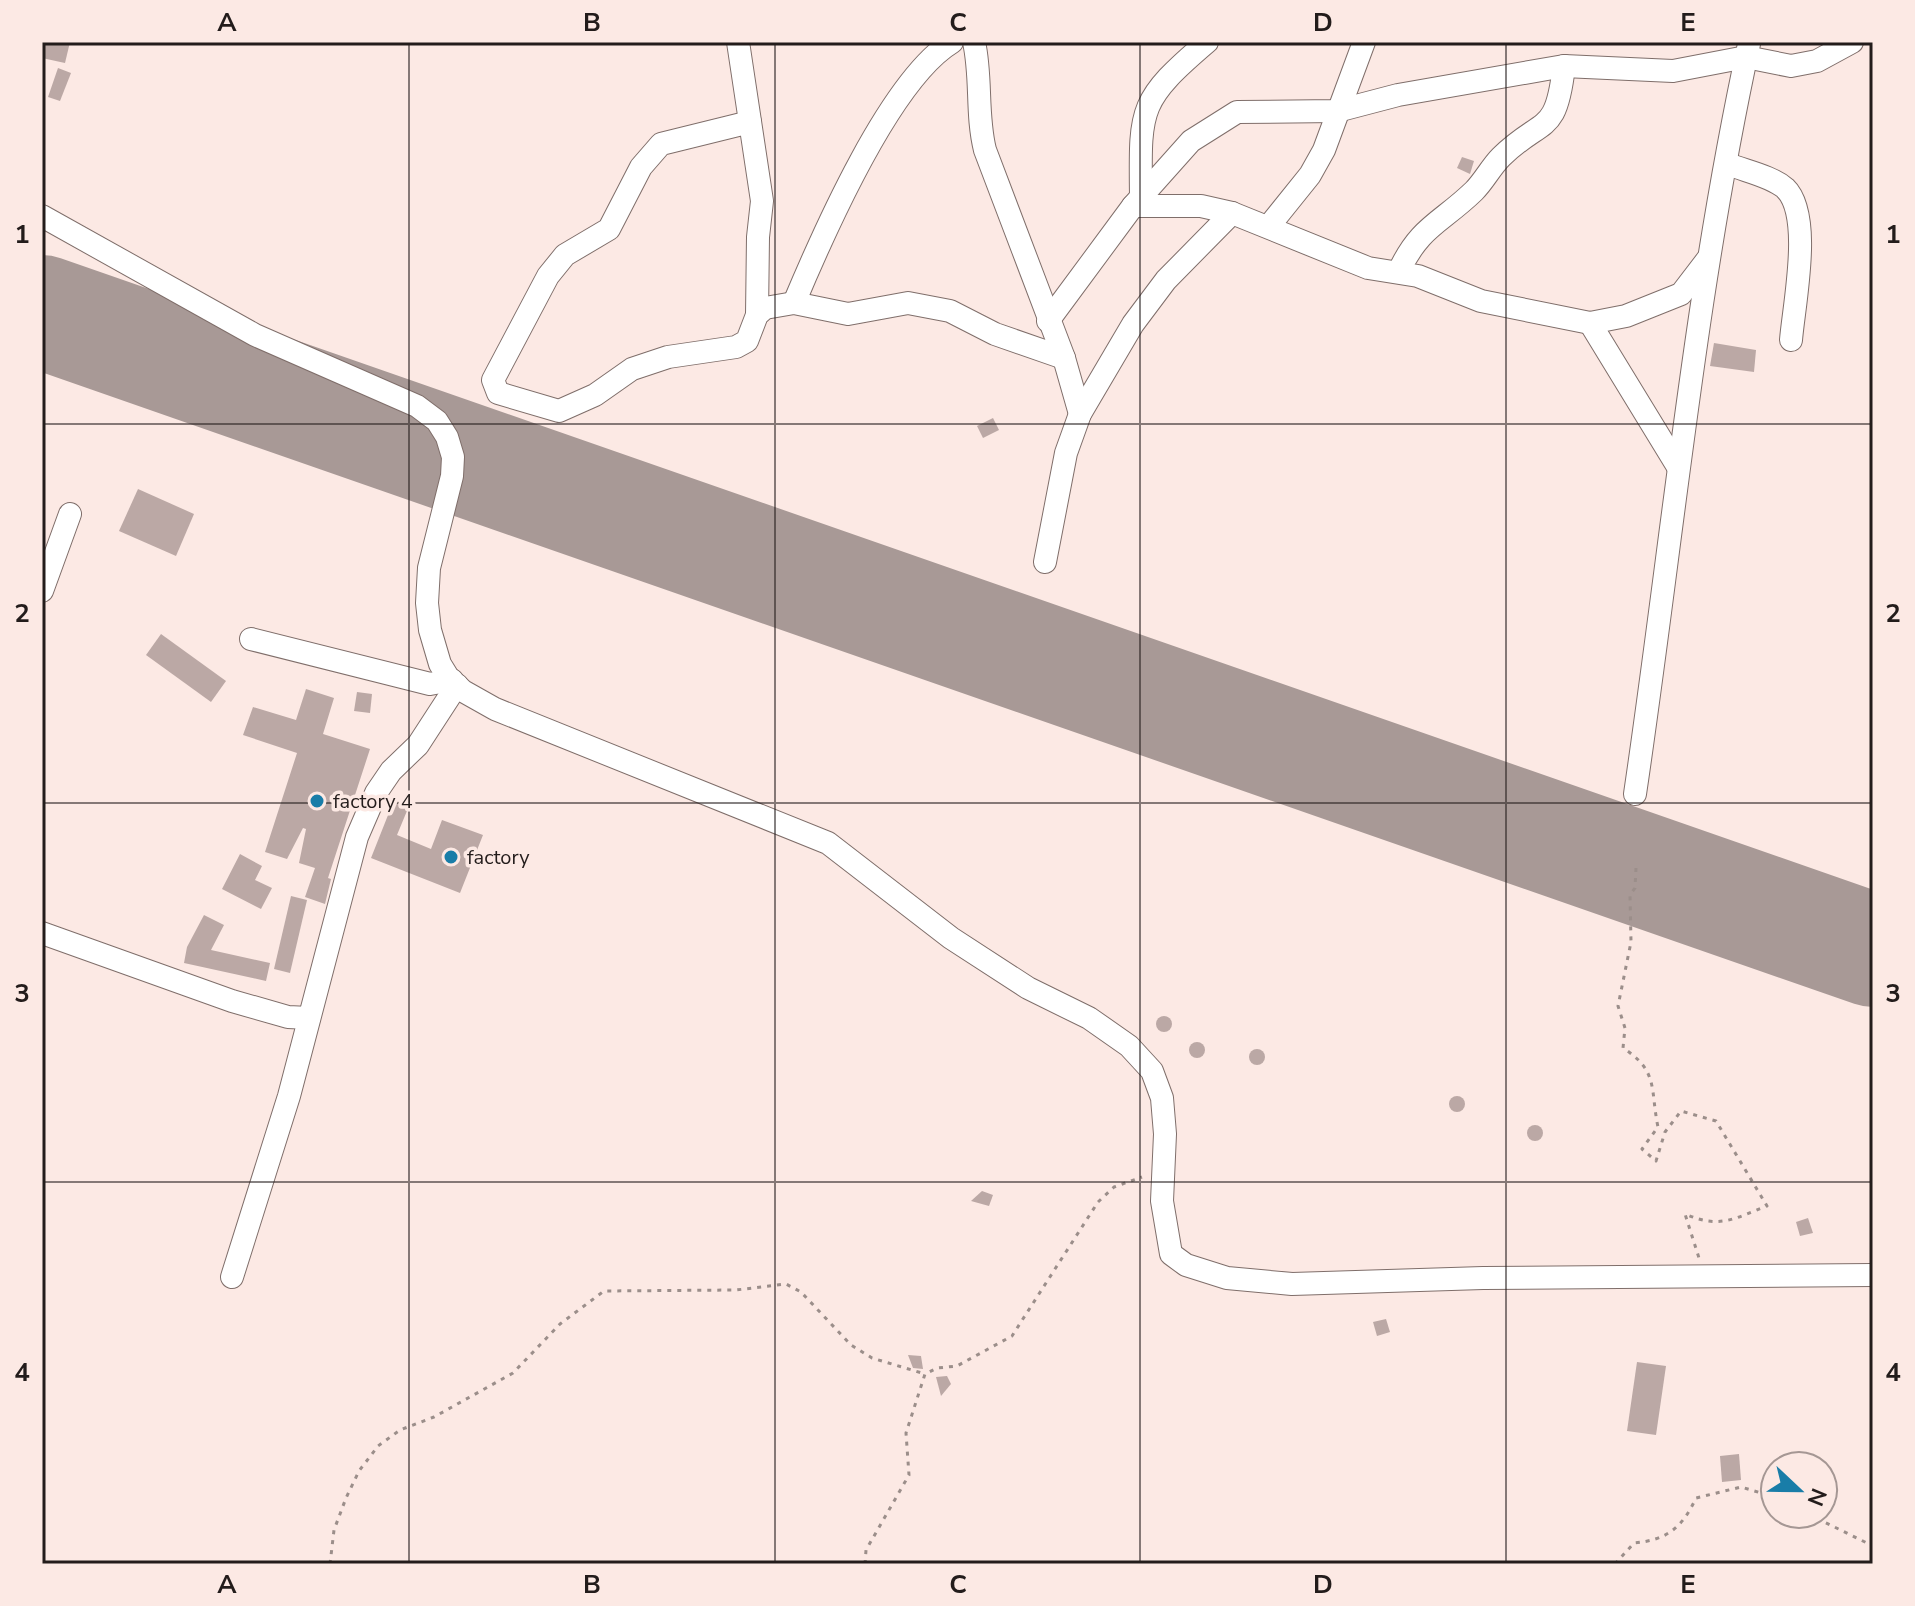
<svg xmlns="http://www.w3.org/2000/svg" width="1915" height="1606" viewBox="0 0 1915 1606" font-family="'Nunito Sans',sans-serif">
<rect width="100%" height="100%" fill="#fce9e4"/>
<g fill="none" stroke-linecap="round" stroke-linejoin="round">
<polyline stroke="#a89996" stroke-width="114" points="42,312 1873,950"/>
</g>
<g fill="#bba8a5">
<polygon points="42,42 70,42 65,63 42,58"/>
<polygon points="58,68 71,73 60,101 48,97"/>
<polygon points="1462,157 1474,161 1470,174 1457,168"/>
<polygon points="1714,343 1756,350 1754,372 1710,366"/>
<polygon points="993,418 999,430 983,438 977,426"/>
<polygon points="138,489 194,514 176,556 119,531"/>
<polygon points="161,634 226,681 211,702 146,655"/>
<polygon points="306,689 334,698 323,734 370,749 328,878 331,879 325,904 305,897 315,868 299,863 306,829 303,828 287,859 265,852 297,753 243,735 253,707 296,720"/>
<polygon points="357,692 372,694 370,713 354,711"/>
<polygon points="394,800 409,806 397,835 431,849 442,820 483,835 460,893 371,858"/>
<polygon points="240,854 262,866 255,880 272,888 261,909 222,889"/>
<polygon points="291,896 307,900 290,973 274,969"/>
<polygon points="204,915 224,925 211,950 270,963 266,981 184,963 187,947"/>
<circle cx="1164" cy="1024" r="8"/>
<circle cx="1197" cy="1050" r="8"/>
<circle cx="1257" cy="1057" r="8"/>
<circle cx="1457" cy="1104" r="8"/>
<circle cx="1535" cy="1133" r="8"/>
<polygon points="982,1191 993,1195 989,1206 971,1201"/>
<polygon points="1808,1218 1813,1233 1800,1236 1796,1222"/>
<polygon points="1386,1319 1390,1332 1377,1336 1373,1322"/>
<polygon points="908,1355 921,1356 923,1369 913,1368"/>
<polygon points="1637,1362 1666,1366 1656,1435 1627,1431"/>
<polygon points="947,1376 951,1384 941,1396 936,1377"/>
<polygon points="1739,1454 1741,1480 1722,1482 1720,1456"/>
</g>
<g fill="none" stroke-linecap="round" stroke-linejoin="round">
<g stroke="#7f6e6a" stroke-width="24">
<g id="minor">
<polyline points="738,42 762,201 758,237 757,315"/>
<path d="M974 42C982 78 976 114 985 150L1064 358 1080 414"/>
<polyline points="750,122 661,144 641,167 609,229 565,255 548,276 493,380 498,393 559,411 595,395 632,369 668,357 736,347 747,341 757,315 765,308 794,303 848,314 908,303 950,311 995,334 1064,358"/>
<path d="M1728 164C1745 171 1771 176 1785 188 1813 215 1794 303 1791 340"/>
<path d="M1141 197C1140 108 1138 101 1207 42"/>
<polyline points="1133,206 1201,206 1232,213 1368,268 1418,276 1481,301 1590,323 1626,316 1681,294 1707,260"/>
<polyline points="42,216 255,335 417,406 437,421 447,437 453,457 452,476 429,568 427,603 430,630 440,664 448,677 463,691 495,709 828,843 951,938 1028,988 1089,1018 1129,1046 1152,1071 1162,1098 1165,1134 1162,1201 1171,1254 1186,1265 1227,1278 1292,1284 1483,1278 1873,1275"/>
<polyline points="1269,226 1310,175 1324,150 1364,42"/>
<path d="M1399 271C1420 226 1441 223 1474 191 1484 181 1491 167 1501 157 1543 116 1556 137 1564 66"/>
<path d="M794 303C823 234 890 80 952 42"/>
<polyline points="1048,321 1133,206 1191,141 1237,112 1337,111 1398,95 1564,66 1673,71 1746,57 1791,66 1817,61 1852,42"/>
<polyline points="1590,323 1678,467"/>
<polyline points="1045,562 1066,453 1080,414 1133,324 1166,280 1232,213"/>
<polyline points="42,591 70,514"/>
<polyline points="251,639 430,684 452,680"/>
<path d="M1635 794C1672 544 1695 292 1749 44"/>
<polyline points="42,933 232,1001 288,1017 309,1018"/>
<polyline points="232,1277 289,1096 357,837 376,793 391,771 418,745 457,685"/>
</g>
</g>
<g stroke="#9b8e8a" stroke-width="3" stroke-dasharray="4 6" stroke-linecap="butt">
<path d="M1636 868 1635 888 1630 895 1631 942 1618 1006 1625 1028 1623 1048C1659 1071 1650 1089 1658 1127L1642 1149 1656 1161 1665 1132 1681 1111 1716 1121 1767 1206C1733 1219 1720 1229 1685 1214L1699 1258"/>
<polyline points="1808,1514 1873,1546"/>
<polyline points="330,1564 334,1530 346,1498 359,1471 378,1446 400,1430 434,1417 513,1373 560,1324 604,1291 736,1290 786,1284 801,1292 851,1345 872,1358 925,1374"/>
<polyline points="865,1564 866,1550 909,1475 906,1433 925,1374 937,1368 957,1366 1012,1336 1098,1202 1114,1187 1142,1177"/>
<path d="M1615 1564 1634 1543C1667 1540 1682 1528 1696 1498L1741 1487 1775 1497"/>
</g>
<use href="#minor" stroke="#fff" stroke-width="22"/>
</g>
<path fill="none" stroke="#231c1b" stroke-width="2" stroke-opacity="0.55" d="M409 42V1564M775 42V1564M1140 42V1564M1506 42V1564M42 424H1873M42 803H1873M42 1182H1873"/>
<g fill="#197da8" stroke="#fce9e4" stroke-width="3">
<circle cx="317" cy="801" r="8"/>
<circle cx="451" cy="857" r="8"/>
</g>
<g text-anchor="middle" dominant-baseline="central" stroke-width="7" stroke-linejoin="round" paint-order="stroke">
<g font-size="20" fill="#231c1b" stroke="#fce9e4" text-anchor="start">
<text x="333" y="801">factory 4</text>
<text x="467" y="857">factory</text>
</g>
</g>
<rect width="1915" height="1606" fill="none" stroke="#fce9e4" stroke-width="88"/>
<g transform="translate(1799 1490) rotate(112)"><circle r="38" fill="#fce9e4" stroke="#a59794" stroke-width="2"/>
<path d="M0-6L14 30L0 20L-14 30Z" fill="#197da8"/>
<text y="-12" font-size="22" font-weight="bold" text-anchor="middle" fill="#231c1b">N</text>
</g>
<rect x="44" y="44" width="1827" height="1518" fill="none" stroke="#231c1b" stroke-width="3"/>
<g font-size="26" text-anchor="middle" font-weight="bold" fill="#231c1b">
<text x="227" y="31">A</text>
<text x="592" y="31">B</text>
<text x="958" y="31">C</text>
<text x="1323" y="31">D</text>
<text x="1688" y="31">E</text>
<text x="22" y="243">1</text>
<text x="1893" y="243">1</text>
<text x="22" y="622">2</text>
<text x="1893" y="622">2</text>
<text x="22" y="1002">3</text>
<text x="1893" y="1002">3</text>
<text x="22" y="1381">4</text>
<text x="1893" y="1381">4</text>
<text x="227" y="1593">A</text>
<text x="592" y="1593">B</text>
<text x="958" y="1593">C</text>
<text x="1323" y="1593">D</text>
<text x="1688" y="1593">E</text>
</g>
</svg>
